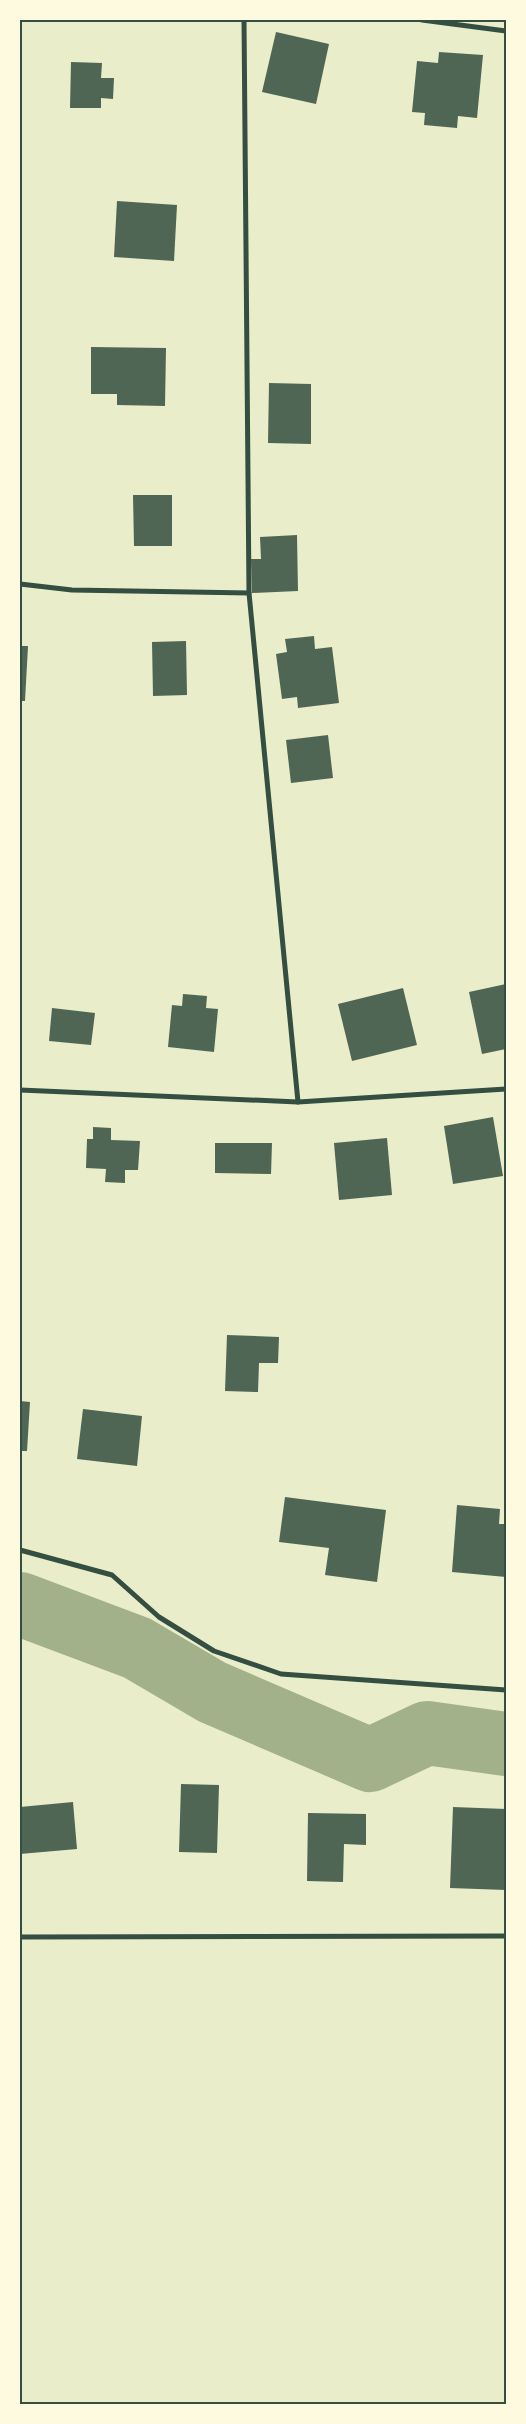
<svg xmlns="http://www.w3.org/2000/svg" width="526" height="2424" viewBox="0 0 526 2424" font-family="Inter,sans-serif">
<rect width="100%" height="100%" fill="#e9edc9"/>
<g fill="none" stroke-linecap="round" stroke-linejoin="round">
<polyline stroke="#a3b18a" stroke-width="64" points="20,1604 137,1648 212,1692 370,1760 427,1733 506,1744"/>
</g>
<g fill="#4f6655">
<polygon points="276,32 329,44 316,104 262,92"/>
<polygon points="439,52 483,55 477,118 458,116 457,128 424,125 425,113 412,112 417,61 438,63"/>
<polygon points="71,62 102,63 101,78 114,78 113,99 101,98 101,108 70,108"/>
<polygon points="117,201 177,205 174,261 114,257"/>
<polygon points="91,347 166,348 165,406 117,405 117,394 91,394"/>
<polygon points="269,383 311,384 311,444 268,443"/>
<polygon points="133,495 172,495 172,546 134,546"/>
<polygon points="297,535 298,591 252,593 251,559 261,559 260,537"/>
<polygon points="314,636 315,649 332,647 339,703 298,708 297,697 282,699 276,654 287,652 285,639"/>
<polygon points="186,641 187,695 153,696 152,642"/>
<polygon points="20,646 28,646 25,701 20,701"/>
<polygon points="328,735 333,778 291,783 286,740"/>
<polygon points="506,984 506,1049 482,1054 469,992"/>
<polygon points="403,988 417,1045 352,1061 338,1004"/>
<polygon points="183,994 207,996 206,1008 218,1009 214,1052 168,1047 172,1005 182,1006"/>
<polygon points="52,1008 95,1013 91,1045 49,1041"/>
<polygon points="493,1117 503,1176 453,1184 444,1126"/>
<polygon points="93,1127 111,1128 111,1140 140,1141 138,1170 125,1170 125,1183 105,1182 106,1169 86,1168 87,1139 93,1139"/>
<polygon points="387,1138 392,1195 339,1200 334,1143"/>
<polygon points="215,1143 272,1143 271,1174 215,1173"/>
<polygon points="227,1335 279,1337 278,1363 259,1363 258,1392 225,1391"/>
<polygon points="20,1401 30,1402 27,1451 20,1451"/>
<polygon points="83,1409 142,1416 137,1466 77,1459"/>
<polygon points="285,1497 386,1510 377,1582 325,1575 329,1548 279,1542"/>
<polygon points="457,1505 500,1509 499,1524 506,1524 506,1577 452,1572"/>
<polygon points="181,1784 219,1785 217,1853 179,1852"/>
<polygon points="73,1802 77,1849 20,1854 20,1807"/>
<polygon points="453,1807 506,1809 506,1890 450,1888"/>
<polygon points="308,1813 366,1814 366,1845 344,1844 343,1882 307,1881"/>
</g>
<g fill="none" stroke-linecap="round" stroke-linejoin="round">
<g stroke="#344e41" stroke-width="5">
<polyline points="244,20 249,593 298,1102"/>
<polyline points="422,20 506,31"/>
<polyline points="20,584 72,590 249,593"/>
<polyline points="20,1090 298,1102 506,1089"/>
<polyline points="20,1550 112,1575 159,1617 214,1651 281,1674 506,1690"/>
<polyline points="20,1937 506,1936"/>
</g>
</g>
<rect width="526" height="2424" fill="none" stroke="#fefae0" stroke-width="42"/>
<rect x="21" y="21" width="484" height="2382" fill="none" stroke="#344e41" stroke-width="2"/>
</svg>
